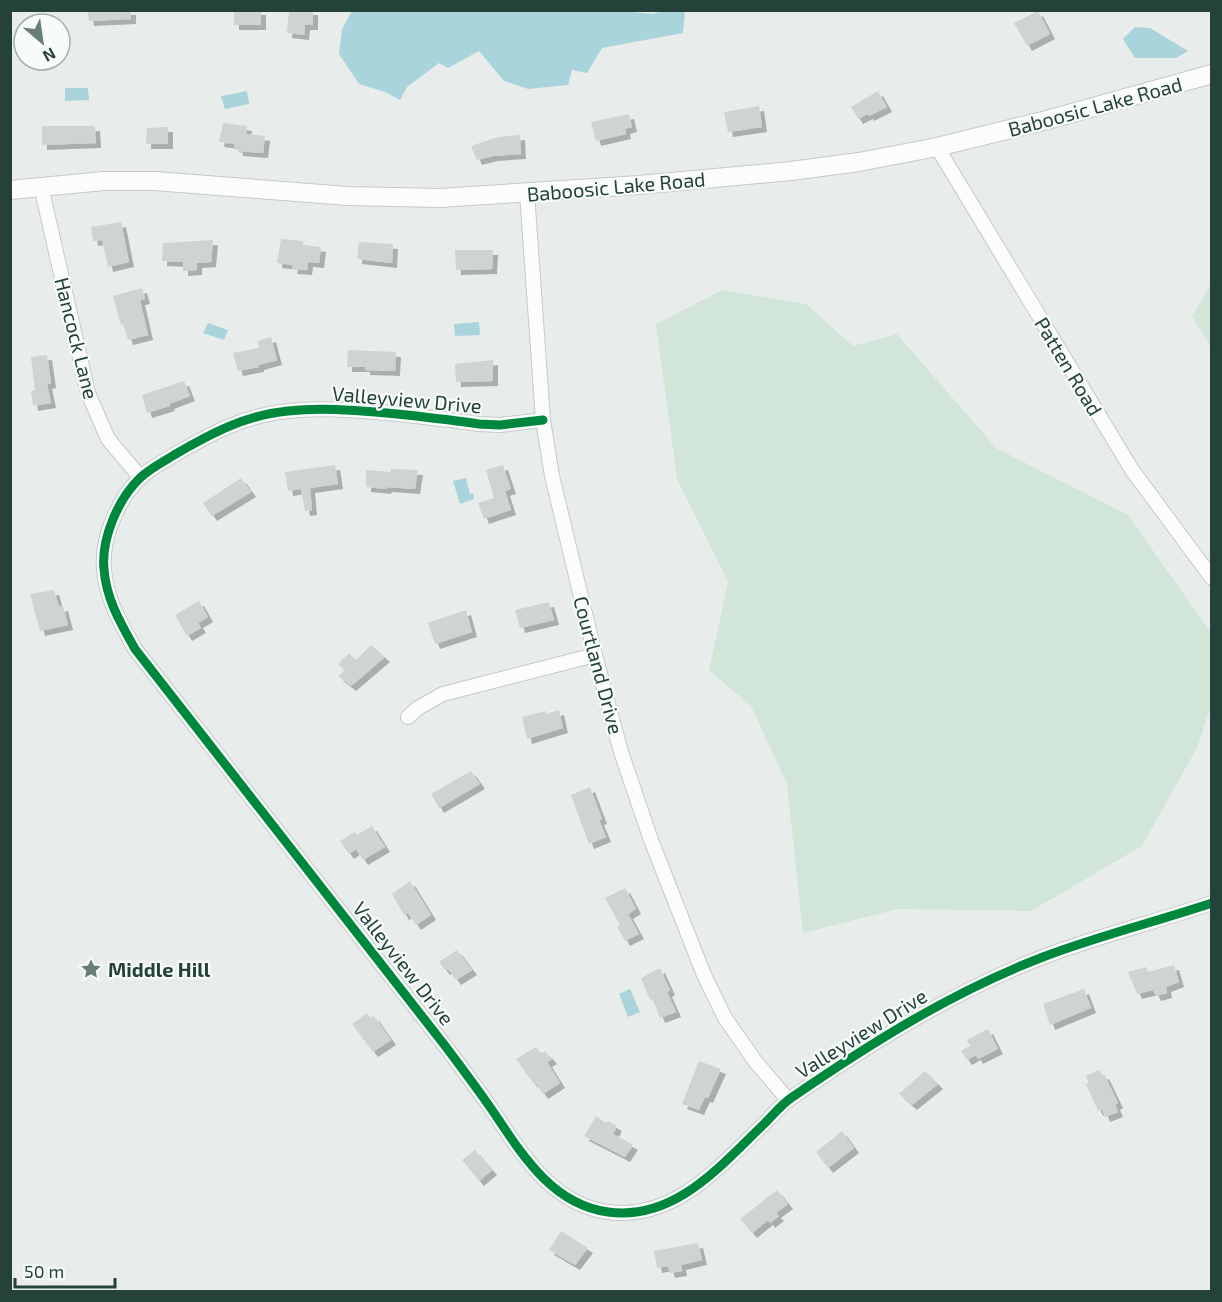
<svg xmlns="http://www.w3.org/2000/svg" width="1222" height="1302" viewBox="0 0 1222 1302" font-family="'Exo 2',sans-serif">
<defs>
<filter id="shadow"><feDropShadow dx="5" dy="5" stdDeviation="0" flood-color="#0004"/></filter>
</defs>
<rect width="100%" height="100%" fill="#e8edeb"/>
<g fill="#d1e6d8">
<polygon points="1211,284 1211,346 1192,317"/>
<polygon points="722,290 806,304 853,346 897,334 996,448 1128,515 1211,633 1211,705 1198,746 1142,846 1031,911 898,909 803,933 787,784 751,706 709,670 728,582 677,479 656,324"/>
</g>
<g fill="#a9d4db">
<polygon points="622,11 652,14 664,11 685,11 683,33 602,48 587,73 572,70 568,85 528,89 504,81 479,51 448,68 439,63 407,87 400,100 385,92 359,84 339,54 342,29 352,11"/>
<polygon points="1135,27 1150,28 1188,51 1176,58 1135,58 1123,39"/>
<polygon points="65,88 88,88 89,100 65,101"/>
<polygon points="247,91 249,104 225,109 221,96"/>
<polygon points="479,322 480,335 455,336 454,324"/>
<polygon points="208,323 228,330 224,340 203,333"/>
<polygon points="466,478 470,494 473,493 474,499 460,504 453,481"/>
<polygon points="630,989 640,1012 628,1017 619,994"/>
</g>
<g fill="#cfd4d2" filter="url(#shadow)">
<polygon points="131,10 131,19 89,21 88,11"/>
<rect x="234" y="10" width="27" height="15"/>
<polygon points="289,10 313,10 313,25 305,25 304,35 287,33"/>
<polygon points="1038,11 1050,34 1027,46 1014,23"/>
<polygon points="878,91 887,107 869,116 868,114 858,119 851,107"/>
<polygon points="759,106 762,127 728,132 724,112"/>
<polygon points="629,114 632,127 625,129 626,134 596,141 591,122"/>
<polygon points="223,123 247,126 246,134 265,136 263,153 238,151 238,148 234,147 234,144 219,142"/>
<polygon points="42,126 95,126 96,143 42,145"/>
<polygon points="168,127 168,144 146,144 147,128"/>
<polygon points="520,135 521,154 493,156 477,160 471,146 498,137"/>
<polygon points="121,222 129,262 108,267 102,240 93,241 91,227"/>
<polygon points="281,239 303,241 303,245 321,247 319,263 308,262 307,270 292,269 293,265 277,263"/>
<polygon points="213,240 211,262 197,263 197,270 183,271 183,262 162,261 163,243"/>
<polygon points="359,242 393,244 392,263 357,259"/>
<polygon points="455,250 493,250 492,269 456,270"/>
<polygon points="142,288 145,299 140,300 148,335 128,340 123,324 121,325 113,296"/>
<polygon points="271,337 277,360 259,365 259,367 238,371 233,353 259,348 258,341"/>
<polygon points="348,350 396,352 395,371 365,370 365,367 347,367"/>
<polygon points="47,355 51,383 47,384 51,403 33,406 31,391 35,390 31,357"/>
<polygon points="493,360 493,381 456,382 455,364"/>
<polygon points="184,381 190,396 169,404 170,406 147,413 142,395"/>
<polygon points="335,465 338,484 310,488 312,510 305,511 301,489 288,491 285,472"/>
<polygon points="503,465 511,489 505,491 511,510 484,519 478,503 494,498 486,470"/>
<polygon points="391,469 418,470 415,489 387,487 386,489 366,487 366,470 391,472"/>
<polygon points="241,478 251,492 212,516 203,503"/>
<polygon points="54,590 59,607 63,606 68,625 40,631 30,594"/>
<polygon points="199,601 208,617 198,623 201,628 187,636 175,615"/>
<polygon points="549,602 554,620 520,628 515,610"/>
<polygon points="466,610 472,632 435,644 428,623"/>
<polygon points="371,645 385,657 351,686 338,676 345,670 338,664 349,653 356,660"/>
<polygon points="559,710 563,728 527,739 522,717 546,711 546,714"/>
<polygon points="471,771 480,784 439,808 431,794"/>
<polygon points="590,787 602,819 599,820 606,837 589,844 571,795"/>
<polygon points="372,826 385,847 363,860 356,849 349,854 340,841 355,832 357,835"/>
<polygon points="410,881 431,915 416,925 408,913 404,915 392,894"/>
<polygon points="625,888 636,909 628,914 639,934 625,941 617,926 620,925 605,898"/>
<polygon points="457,950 472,970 456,980 448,969 445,970 439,962"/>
<polygon points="1174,965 1179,982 1166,987 1167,993 1156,996 1153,990 1137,994 1128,972 1146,967 1148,972"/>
<polygon points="660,968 670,990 667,992 676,1012 660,1018 653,999 650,1000 641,978"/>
<polygon points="1084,989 1091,1008 1050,1025 1043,1004"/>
<polygon points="367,1013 371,1018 374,1016 391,1040 373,1052 352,1024"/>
<polygon points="988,1029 998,1049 978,1059 976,1055 967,1060 961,1051 970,1046 967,1040"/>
<polygon points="536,1047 541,1054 545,1051 552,1059 547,1062 560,1083 543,1094 535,1082 533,1083 516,1059"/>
<polygon points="699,1061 721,1069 708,1098 705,1097 699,1110 682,1104"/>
<polygon points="1099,1070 1102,1075 1104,1074 1118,1103 1115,1105 1118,1112 1105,1117 1102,1109 1098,1111 1086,1084 1089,1083 1086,1076"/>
<polygon points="925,1071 938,1084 912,1105 899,1094"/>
<polygon points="596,1116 606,1123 608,1121 617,1126 613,1134 633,1145 625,1157 584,1136"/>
<polygon points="842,1131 854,1148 828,1168 816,1152"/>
<polygon points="475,1150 492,1170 479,1181 462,1160"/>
<polygon points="777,1190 788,1204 776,1213 779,1216 770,1223 768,1220 752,1233 740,1219"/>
<polygon points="561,1231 588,1248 575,1265 549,1250"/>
<polygon points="698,1243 702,1260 681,1265 682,1271 670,1273 668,1266 657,1268 654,1251"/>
</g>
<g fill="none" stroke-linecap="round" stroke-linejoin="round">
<g stroke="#c5cac8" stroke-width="16">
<g id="minor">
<polyline points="937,147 1132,470 1212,578"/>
<polyline points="41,186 88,393 108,439 140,477"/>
<polyline points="527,193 543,420 552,476 595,655 621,752 651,840 704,975 725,1018 755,1061 788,1100"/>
<path d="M543 420 500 425 479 424C452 420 424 417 397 414 360 411 325 407 288 411 245 415 210 434 174 455 163 462 149 469 140 478 118 499 101 539 104 569 106 599 121 624 135 649L446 1047C461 1067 476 1087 490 1107 520 1151 550 1204 608 1212 675 1221 720 1166 764 1124 773 1115 781 1105 791 1098 871 1043 952 992 1043 957 1098 936 1155 922 1212 903"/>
<polyline points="408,717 418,708 443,694 595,655"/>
</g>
</g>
<g stroke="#c5cac8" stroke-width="20">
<polyline id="tertiary" points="10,190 104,181 155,181 348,196 440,198 639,185 791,171 859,162 937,147 1047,120 1212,74"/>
</g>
<use href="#minor" stroke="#fcfcfc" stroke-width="14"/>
<use href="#tertiary" stroke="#fcfcfc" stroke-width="18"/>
<g stroke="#f7fbf9" stroke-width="13">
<path id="cycleway" d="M543 420 500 425 479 424C452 420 424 417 397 414 360 411 325 407 288 411 245 415 210 434 174 455 163 462 149 469 140 478 118 499 101 539 104 569 106 599 121 624 135 649L446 1047C461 1067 476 1087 490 1107 520 1151 550 1204 608 1212 675 1221 720 1166 764 1124 773 1115 781 1105 791 1098 871 1043 952 992 1043 957 1098 936 1155 922 1212 903"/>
</g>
<use href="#cycleway" stroke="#00873e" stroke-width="9"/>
</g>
<defs>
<g id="sight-bare" transform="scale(1.62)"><path d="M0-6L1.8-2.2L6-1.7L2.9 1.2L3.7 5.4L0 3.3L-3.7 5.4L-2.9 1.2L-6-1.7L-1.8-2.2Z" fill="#697e78" stroke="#f7fbf9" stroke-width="2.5" paint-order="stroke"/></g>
</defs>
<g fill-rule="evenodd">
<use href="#sight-bare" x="91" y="969"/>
</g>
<g text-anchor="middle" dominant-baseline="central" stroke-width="4.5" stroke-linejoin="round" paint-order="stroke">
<g font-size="20" fill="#24423a" stroke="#f7fbf9">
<text transform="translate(1095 106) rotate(-15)">Baboosic Lake Road</text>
<text transform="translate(616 186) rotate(-5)">Baboosic Lake Road</text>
<text transform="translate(77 338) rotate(76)">Hancock Lane</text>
<text transform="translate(1069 366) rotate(59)">Patten Road</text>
<text transform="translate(407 399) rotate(5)">Valleyview Drive</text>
<text transform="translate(599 665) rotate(75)">Courtland Drive</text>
<text transform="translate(404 963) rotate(52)">Valleyview Drive</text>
<text transform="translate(861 1033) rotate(-32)">Valleyview Drive</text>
</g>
<g font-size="20" font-weight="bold" fill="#24423a" stroke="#f7fbf9" text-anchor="start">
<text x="108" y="969">Middle Hill</text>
</g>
</g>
<rect width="1222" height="1302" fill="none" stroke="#24423a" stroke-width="24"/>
<g transform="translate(42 42) rotate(151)"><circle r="28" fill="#f7fbf9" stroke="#a3b1ad" stroke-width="1.5"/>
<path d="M0-4.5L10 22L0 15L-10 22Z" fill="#697e78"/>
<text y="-9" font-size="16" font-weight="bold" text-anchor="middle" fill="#24423a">N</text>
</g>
<path d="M15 1278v9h100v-9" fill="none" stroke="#24423a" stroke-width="3"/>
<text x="24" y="1278" font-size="18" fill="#24423a" stroke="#f7fbf9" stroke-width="4.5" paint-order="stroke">50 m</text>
</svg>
